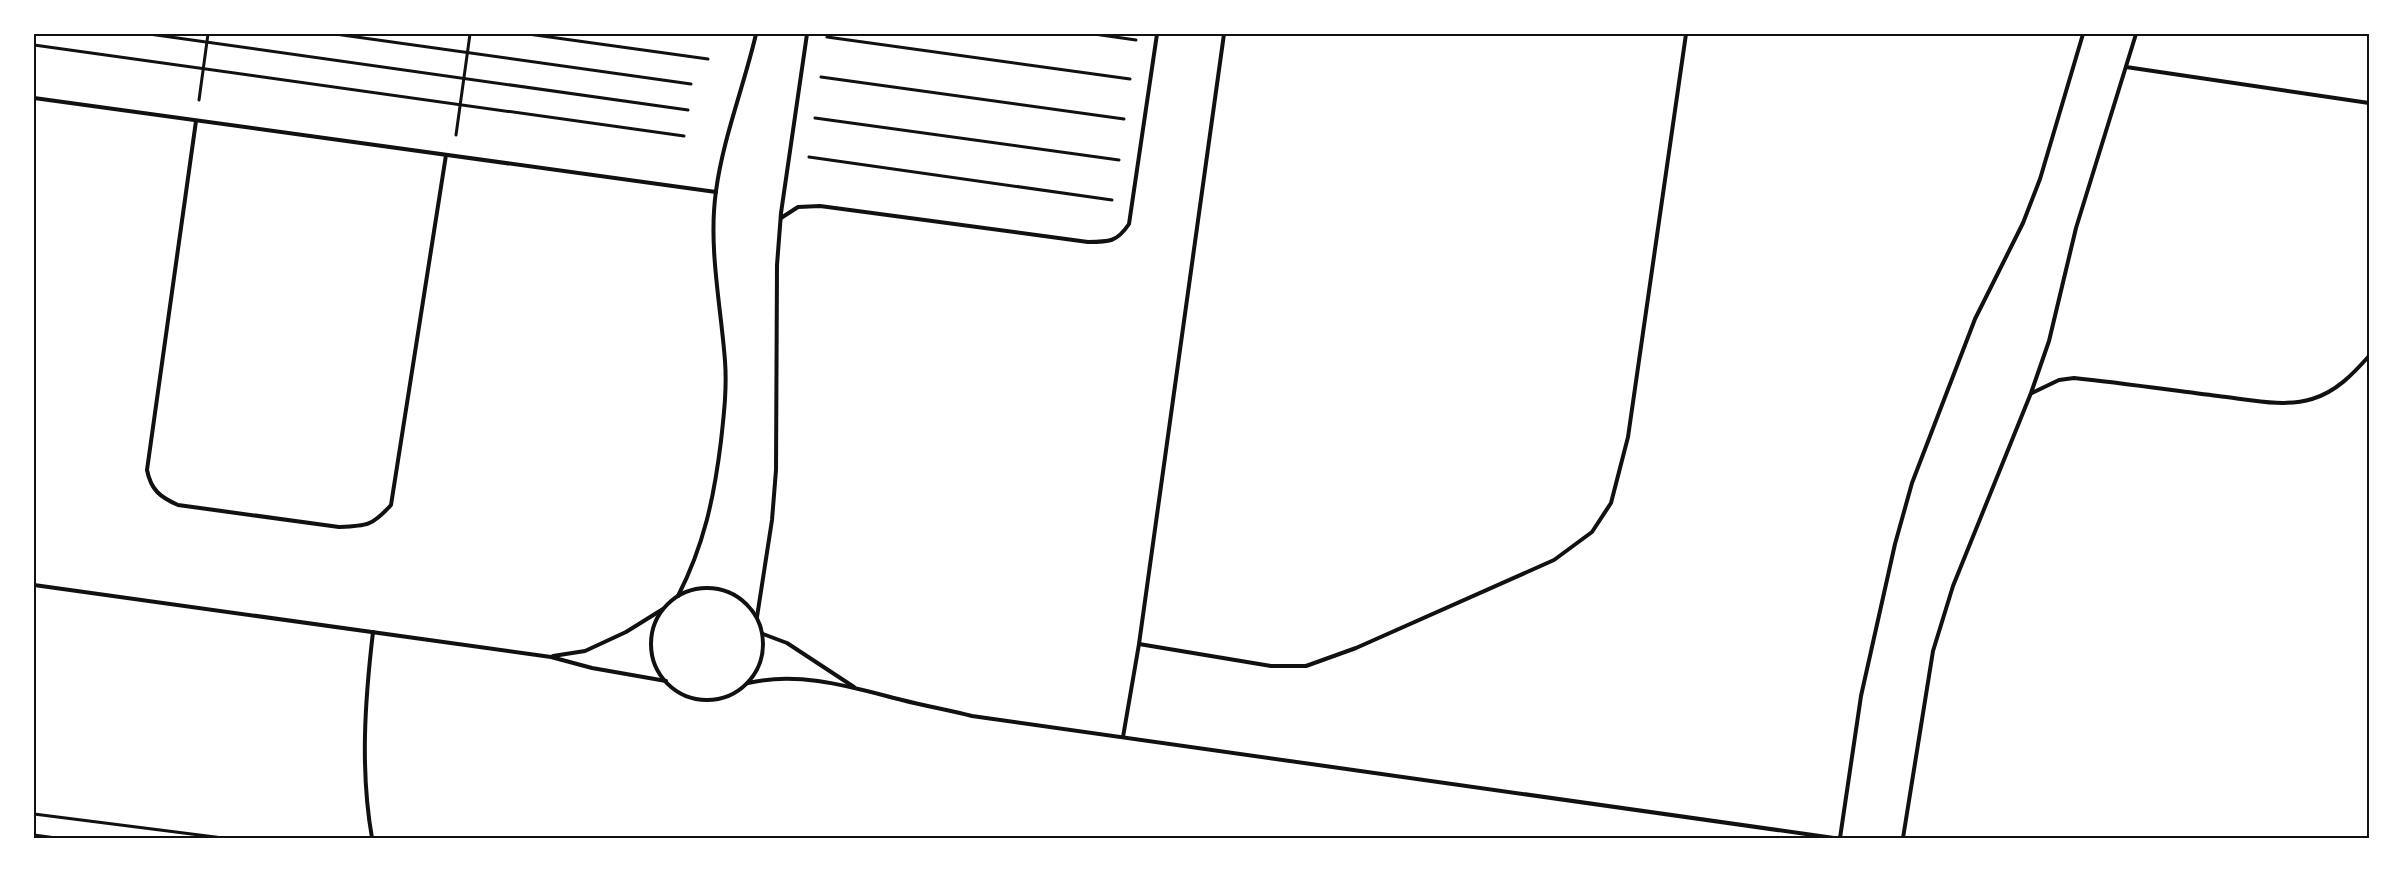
<svg xmlns="http://www.w3.org/2000/svg" width="2403" height="872" viewBox="0 0 2403 872" font-family="'Exo 2',sans-serif">
<rect width="100%" height="100%" fill="#fff"/>
<g fill="none" stroke-linecap="round" stroke-linejoin="round">
<g stroke="#111" stroke-width="3">
<polyline points="149,34 688,110"/>
<polyline points="335,34 691,84"/>
<polyline points="528,34 708,59"/>
<polyline points="1094,34 1136,40"/>
<polyline points="827,37 1130,79"/>
<polyline points="34,45 684,136"/>
<polyline points="821,77 1124,119"/>
<polyline points="199,100 208,34"/>
<polyline points="815,118 1119,160"/>
<polyline points="456,135 470,34"/>
<polyline points="809,157 1112,200"/>
<polyline points="34,814 223,838"/>
<polyline points="34,835 56,838"/>
</g>
<g stroke="#111" stroke-width="4">
<polyline points="2126,67 2369,103"/>
<polyline points="34,98 716,192"/>
<path d="M196 121 147 470C151 490 160 497 178 505L339 527C367 526 372 526 391 505L446 155"/>
<path d="M781 218 798 207 820 206 1088 242C1109 242 1117 242 1129 224L1157 34"/>
<path d="M2032 393 2059 380 2074 378C2122 383 2170 390 2218 396 2247 399 2284 408 2312 399 2336 392 2353 374 2369 356"/>
<polyline points="34,585 551,657 592,668 666,681"/>
<circle cx="707" cy="644" r="56"/>
<path d="M678 596C704 545 714 498 721 441 724 414 727 388 725 361 721 306 708 247 716 191 723 138 744 86 756 34"/>
<polyline points="757,617 772,520 776,470 777,265 781,213 807,34"/>
<polyline points="763,634 787,643 854,687"/>
<polyline points="1139,644 1271,666 1306,666 1356,648 1554,560 1592,532 1611,503 1628,437 1686,34"/>
<polyline points="553,656 585,651 626,632 663,609"/>
<path d="M748 683C800 671 851 687 902 700 925 706 949 710 972 716L1834 838"/>
<polyline points="1123,737 1139,644 1224,34"/>
<path d="M372 838C360 770 365 700 373 632"/>
<polyline points="1840,838 1861,696 1895,544 1912,483 1975,319 2023,223 2040,179 2083,34"/>
<polyline points="1903,838 1933,651 1953,586 2031,393 2049,341 2076,228 2136,34"/>
</g>
</g>
<rect width="2403" height="872" fill="none" stroke="#ffffff" stroke-width="70"/>
<rect x="35" y="35" width="2333" height="802" fill="none" stroke="#111" stroke-width="2"/>
</svg>
